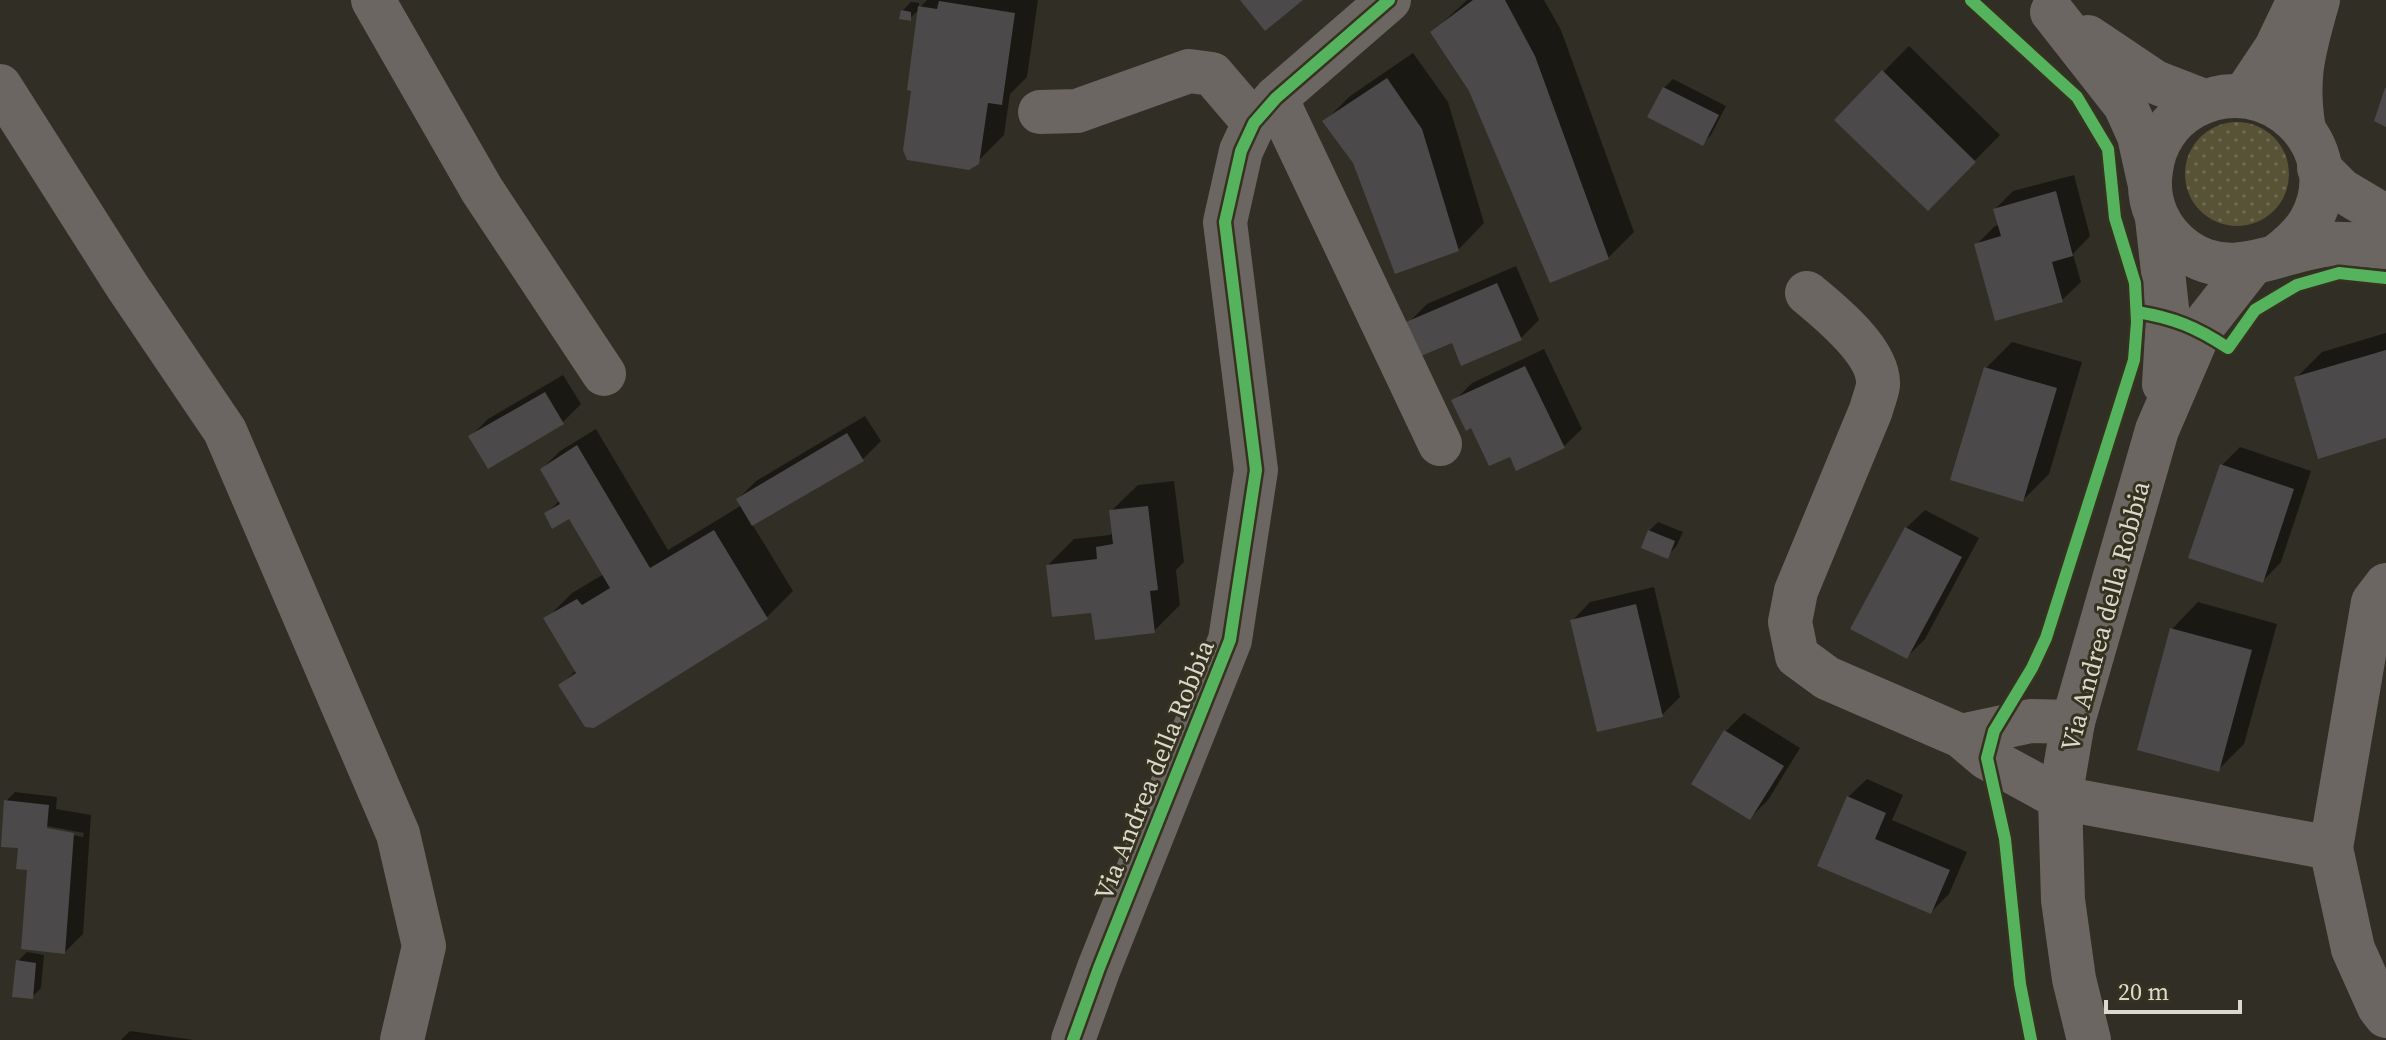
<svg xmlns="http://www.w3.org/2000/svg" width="2386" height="1040" viewBox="0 0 2386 1040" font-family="'Source Serif 4',serif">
<defs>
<pattern id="grass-dots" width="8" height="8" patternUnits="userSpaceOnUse" patternTransform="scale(2)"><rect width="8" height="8" fill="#585236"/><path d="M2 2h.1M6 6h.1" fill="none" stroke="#6f6a52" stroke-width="1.8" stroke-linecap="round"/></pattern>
</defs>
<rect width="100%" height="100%" fill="#312e25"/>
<circle fill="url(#grass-dots)" cx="2237" cy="174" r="52"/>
<g fill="#0007" fill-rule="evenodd">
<polygon points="927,0 1038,0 1027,77 1010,94 1004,135 977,162 920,9 910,18 902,11 911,2 919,3 919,8"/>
<polygon points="1467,0 1544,0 1561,30 1634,232 1608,258 1471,90 1433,32"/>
<polygon points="1909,46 2000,135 1928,208 1836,120"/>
<polygon points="1413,53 1448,102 1484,223 1458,250 1355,162 1324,122 1350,96"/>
<polygon points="1673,79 1726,106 1711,135 1702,144 1664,88"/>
<polygon points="2074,175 2090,236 2073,254 2081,282 2062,300 1976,245 1995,226 2000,225 1995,209 2013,191"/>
<polygon points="1516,266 1539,320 1521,338 1453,341 1409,322 1427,304"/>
<polygon points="2386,333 2386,436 2296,378 2322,352"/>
<polygon points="2012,342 2082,362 2049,474 2023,500 1986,368"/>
<polygon points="1544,349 1582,429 1563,447 1511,454 1472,425 1454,401 1472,383"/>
<polygon points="563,375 581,404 563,422 470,437 488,419"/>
<polygon points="865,416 881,441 863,459 752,524 793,591 767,617 593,726 561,685 576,670 546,619 572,593 604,574 570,516 546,514 560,500 542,469 560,451 596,429 668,550 742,505 738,499 756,481"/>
<polygon points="2240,447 2311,471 2281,562 2263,581 2222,465"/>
<polygon points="1174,481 1184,562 1176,570 1180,605 1154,631 1093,610 1048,565 1074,539 1110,535 1114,531 1111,511 1138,485"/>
<polygon points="1925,510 1979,538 1925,639 1907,657 1906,528"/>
<polygon points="1658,522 1683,532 1676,547 1667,556 1649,531"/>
<polygon points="1654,587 1680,697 1662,715 1572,621 1590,602"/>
<polygon points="2198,602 2277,624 2244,744 2218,770 2140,748 2172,629"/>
<polygon points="1744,713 1800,748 1768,800 1750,818 1726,731"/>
<polygon points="1867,779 1903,795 1892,820 1967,852 1949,894 1931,912 1820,865 1848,797"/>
<path d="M15 792 57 797 56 809 91 815 83 934 65 952 19 846 6 801ZM47 826 84 833 83 837 43 829Z"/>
<polygon points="27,952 44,955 41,988 32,997 18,961"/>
<polygon points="130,1031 194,1040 121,1040"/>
</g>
<g fill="#4b494a">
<polygon points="1240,0 1303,0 1265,31"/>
<polygon points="1473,0 1505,0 1535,56 1609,259 1550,283 1469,91 1430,32"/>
<polygon points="939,1 1015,13 1002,105 988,103 979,164 969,170 907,160 903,150 911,91 907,90 918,6 937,9"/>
<polygon points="901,10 911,12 911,21 899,19"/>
<polygon points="1882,70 1976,162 1928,211 1834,120"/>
<polygon points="1387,78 1422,129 1459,251 1395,274 1353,163 1322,121"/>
<polygon points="1663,87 1719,115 1703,146 1647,117"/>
<polygon points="2385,88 2386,88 2386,127 2374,121"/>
<polygon points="2056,191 2073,256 2052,262 2063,302 1995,321 1974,244 2001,236 1993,209"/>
<polygon points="1497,283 1522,340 1461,366 1452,343 1421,356 1406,322"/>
<polygon points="2386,350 2386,438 2318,459 2294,377"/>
<polygon points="1525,366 1565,448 1516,471 1510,457 1489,466 1471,428 1466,431 1451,400"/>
<polygon points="1984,367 2057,388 2023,502 1950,480"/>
<polygon points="545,392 564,424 488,469 468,436"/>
<polygon points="847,433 864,461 752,526 736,499"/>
<polygon points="577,445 650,568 714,530 768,619 594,728 585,727 558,685 576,673 543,618 577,599 582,605 610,588 569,519 552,529 544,513 560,504 540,469"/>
<polygon points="2220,464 2294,489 2263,583 2188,558"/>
<polygon points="1148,506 1158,590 1150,591 1155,633 1095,640 1091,613 1052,617 1046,565 1097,559 1096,547 1113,544 1109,510"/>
<polygon points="1905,527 1962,557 1907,659 1850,629"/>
<polygon points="1648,530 1675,541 1668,559 1641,548"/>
<polygon points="1636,604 1663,717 1597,732 1570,620"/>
<polygon points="2170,628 2252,650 2219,772 2137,750"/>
<polygon points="1724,730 1784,766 1750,820 1691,784"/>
<polygon points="1847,796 1886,813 1875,839 1950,870 1931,914 1817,866"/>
<polygon points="4,800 49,805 47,828 74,833 65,954 21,949 27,870 16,869 18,848 1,847"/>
<polygon points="16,960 36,963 33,999 12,997"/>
</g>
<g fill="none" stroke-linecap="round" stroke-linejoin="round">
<g stroke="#6d6964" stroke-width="5" stroke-dasharray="4 4" stroke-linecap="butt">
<polyline points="1971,0 2012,36"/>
<polyline points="2026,678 2046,638 2051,621"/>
<polyline points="1999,817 2012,886 2020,984 2031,1040"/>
</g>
<g stroke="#6c6662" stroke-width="44">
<polyline points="373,0 482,190 604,374"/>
<polyline points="2052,12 2125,105 2139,136 2149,181"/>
<polyline points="2088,37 2155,82 2204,101"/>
<polyline points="0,86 127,286 225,431 398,834 424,946 402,1040"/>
<polyline points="2244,96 2276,48 2296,6"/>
<polyline points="1276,98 1440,444"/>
<polyline points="1040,112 1077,111 1189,71 1212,74 1254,123"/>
<path d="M2304 130C2295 77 2304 50 2318 0"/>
<polyline points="2319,168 2341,190 2386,217"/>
<polyline points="2157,218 2168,317 2164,384"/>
<path d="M2278 255C2291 245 2303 235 2311 220 2351 147 2268 66 2193 107 2169 120 2154 144 2151 170 2146 202 2159 231 2185 250 2232 284 2281 249 2331 244 2349 243 2368 246 2386 247"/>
<path d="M1807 293C1830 312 1880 352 1878 385 1877 393 1873 402 1871 410L1796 591 1790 622 1797 656 1827 678 1961 736 1987 758 2060 798 2331 848"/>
<polyline points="2386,585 2373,602 2331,848 2353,949 2379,1007 2386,1016"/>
<polyline points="1961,736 2031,721 2073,722"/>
<polyline points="1073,1040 1099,968 1230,640 1256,470 1225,222 1241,151 1254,123 1276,98 1389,0"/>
<polyline points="2089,1040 2074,979 2063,900 2060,798 2073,722 2157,430 2200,330 2251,265"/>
</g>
<g stroke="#363220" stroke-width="17">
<g id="cycleway">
<polyline points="1971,0 2077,97 2108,149 2115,218 2135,283 2137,322 2134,360 2046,638 2032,668 1994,731 1987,758 2005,839 2020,984 2031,1040"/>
<path d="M2137 312C2174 318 2196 327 2228 348L2255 310 2297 285 2339 273 2386 278"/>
<polyline points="1073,1040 1099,968 1230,640 1256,470 1225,222 1241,151 1254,123 1276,98 1389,0"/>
</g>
</g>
<use href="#cycleway" stroke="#56b35d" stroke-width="12"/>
</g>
<g text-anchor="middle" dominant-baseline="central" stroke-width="6" stroke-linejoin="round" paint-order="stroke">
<g font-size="26" fill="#dbd9ce" stroke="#363220">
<text transform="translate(2105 616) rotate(-75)">Via Andrea della Robbia</text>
<text transform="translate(1154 770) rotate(-68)">Via Andrea della Robbia</text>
</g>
</g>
<path d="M2106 1000v12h134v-12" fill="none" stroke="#dbd9ce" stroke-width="4"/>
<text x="2118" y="1000" font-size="24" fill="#dbd9ce" stroke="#363220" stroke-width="6" paint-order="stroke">20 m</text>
</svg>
